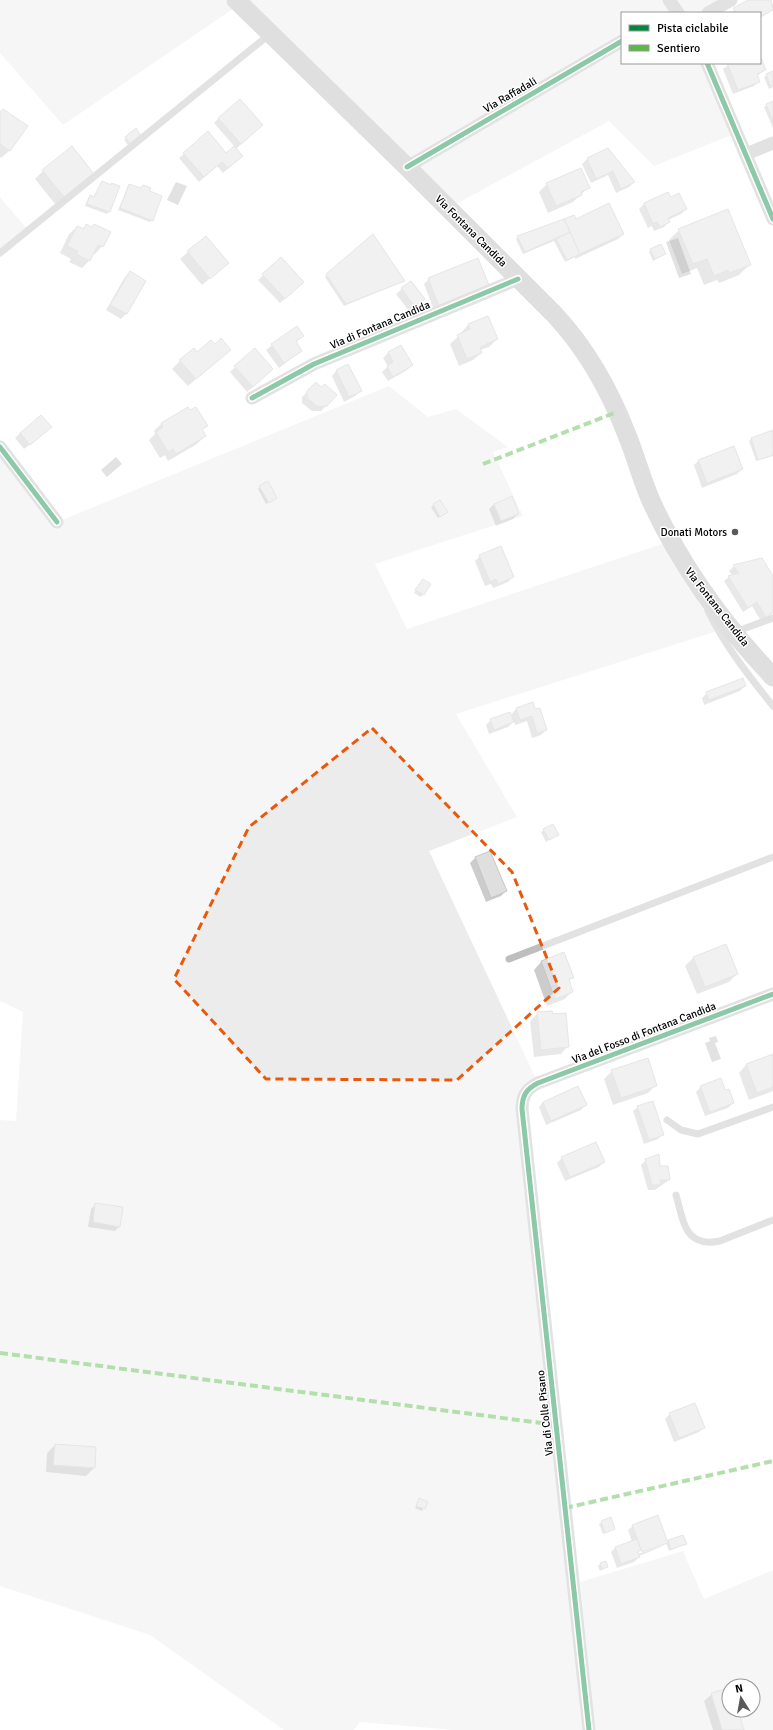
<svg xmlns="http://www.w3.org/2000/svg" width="773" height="1730" viewBox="0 0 773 1730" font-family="Signika,sans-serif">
<rect width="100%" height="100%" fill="#fff"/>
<g fill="#ececec" fill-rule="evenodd">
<polygon points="0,0 731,0 708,13 622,13 622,63 707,63 737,133 654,166 609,121 449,208 240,4 63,125 0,53"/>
<polygon points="0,197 28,230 0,253"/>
<polygon points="389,386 428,417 456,409 508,447 493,452 523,516 375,564 407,629 671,541 730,627 456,714 517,817 429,851 538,1083 527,1091 589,1730 454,1730 360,1722 354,1730 284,1730 150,1635 0,1586 0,1120 16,1121 23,1012 0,1001 0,447 57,522"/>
<path d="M683 1551 704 1599 773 1570V1730H595L580 1582ZM729 1686H753V1710H729Z"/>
</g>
<g fill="#bfbfbf">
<polygon points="176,182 187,186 178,205 167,200"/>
<polygon points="678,238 691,274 679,278 666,242"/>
<polygon points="116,457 122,464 107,477 101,470"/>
<polygon points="716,1036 718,1042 715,1043 721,1059 712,1062 705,1043 710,1041 709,1038"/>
</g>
<g fill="#0003" fill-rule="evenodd">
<polygon points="750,0 770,0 773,5 773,10 760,18 760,13 730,13"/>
<polygon points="760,58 765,70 757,76 759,81 754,86 733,94 723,69 731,63 760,63"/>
<polygon points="773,72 773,87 769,89 764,77"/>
<polygon points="773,102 773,128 764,107"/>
<polygon points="0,113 26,127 9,151 1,158 0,157"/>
<polygon points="219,118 262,125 236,149 237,161 223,173 217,166 199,182 179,158 208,133 226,154 235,147 214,123"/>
<polygon points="140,136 128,145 124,140 126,138"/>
<polygon points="608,150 634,182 629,187 616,193 608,175 591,183 582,164 587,159"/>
<polygon points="43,171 93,174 56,205 35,179"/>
<polygon points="102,182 110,186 112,184 109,212 107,214 85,206 88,198 90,196 93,198"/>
<polygon points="547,184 588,188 573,202 548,213 539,192"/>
<polygon points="129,185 149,192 152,220 150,222 118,210"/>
<polygon points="668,193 670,198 686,209 681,214 668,220 669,222 664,227 654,231 652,226 648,228 639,209 644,204"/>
<polygon points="575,220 623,234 618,239 575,259 575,257 565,262 554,241 523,254 516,239 518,237"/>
<polygon points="86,226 102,246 95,254 93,253 89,261 82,268 69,262 71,259 60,253 69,234 77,227 83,229"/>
<polygon points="679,230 749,265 739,275 719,283 717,280 704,285 697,268 682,274 669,240"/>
<polygon points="651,250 665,254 653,261 649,252"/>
<polygon points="188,252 228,263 202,285 180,259"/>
<polygon points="281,258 298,287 280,303 258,280"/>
<polygon points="130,272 145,281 126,314 121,319 106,310 125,277"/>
<polygon points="327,275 403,281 344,306 325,277"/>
<polygon points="429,279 488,285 434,310 424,284"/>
<polygon points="410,282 418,304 409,311 396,294"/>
<polygon points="487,317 497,339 489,347 480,350 481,353 473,360 459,366 450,344 461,334 461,333 468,325"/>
<polygon points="296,327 302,336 295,342 301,351 279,368 266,350"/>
<polygon points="400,346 412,365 407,370 388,381 382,372 388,366 383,358 388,353"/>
<polygon points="255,349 267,374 247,392 230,372"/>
<polygon points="197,353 222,357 188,386 172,369 180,361"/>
<polygon points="348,366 360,391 355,396 344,402 332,376 336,371"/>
<polygon points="316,383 321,388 336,395 321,411 312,411 302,403 302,397"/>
<polygon points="187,408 206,426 201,431 205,436 197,444 168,461 165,455 160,458 149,440 155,434 154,431 161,424"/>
<polygon points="772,431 773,456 756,461 749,441 751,439"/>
<polygon points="45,432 24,449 15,438 20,433"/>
<polygon points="699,460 742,469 737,474 702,488 694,465"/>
<polygon points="260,486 276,498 266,504 258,489"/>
<polygon points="440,501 445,514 438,518 431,507"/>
<polygon points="494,504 518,514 513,519 496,526 489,509"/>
<polygon points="480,556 512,577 508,582 493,588 491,584 485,586 475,561"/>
<polygon points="734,566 773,578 773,613 761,621 752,606 743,612 724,581 729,577 733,576 729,571"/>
<polygon points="421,582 429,584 421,597 414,593"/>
<polygon points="745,686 740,691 704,705 702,698 707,693"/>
<polygon points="516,709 535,710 546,730 541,735 532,738 527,721 515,725 514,721 508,727 489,734 486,725 491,720 511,715"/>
<polygon points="544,830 557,835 546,842 541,832"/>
<polygon points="490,852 506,891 501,896 486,902 470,863 475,858"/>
<polygon points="725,945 737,974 729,982 697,994 685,966 693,958"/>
<polygon points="564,954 572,977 568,982 572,991 565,999 547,1006 534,970 541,962"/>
<polygon points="538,1013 568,1046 561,1054 534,1057 530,1021"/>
<polygon points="773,1055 773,1091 749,1100 739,1073 746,1065"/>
<polygon points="612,1071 656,1085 648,1093 613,1105 604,1079"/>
<polygon points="701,1087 725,1092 733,1103 728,1108 705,1116 696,1092"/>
<polygon points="543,1102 586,1105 581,1110 546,1125 539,1107"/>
<polygon points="638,1107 663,1134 658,1139 644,1144 633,1111"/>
<polygon points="562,1158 604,1162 599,1167 565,1181 557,1163"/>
<polygon points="646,1160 659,1167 669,1180 655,1190 648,1190 641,1165"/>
<polygon points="96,1204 120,1226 115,1231 88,1227 91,1209"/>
<polygon points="670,1414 704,1427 699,1432 674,1442 665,1419"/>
<polygon points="55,1445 94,1468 86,1476 46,1472 47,1453"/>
<polygon points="419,1500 424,1508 422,1511 415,1508"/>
<polygon points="602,1522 614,1529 603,1534 599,1524"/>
<path d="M633 1526 667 1543 668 1541 685 1544 669 1551 666 1543 661 1547 639 1556V1557L634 1562 617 1568 611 1552 616 1547 632 1542 628 1530ZM662 1544V1546L638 1554 637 1552Z"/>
<polygon points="600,1564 607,1567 600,1571 598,1566"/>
<polygon points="729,1689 729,1710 737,1710 743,1730 713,1730 704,1701 712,1694"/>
</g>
<g fill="#dfdfdf" stroke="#c7c7c7">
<polygon points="748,0 771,0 773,10 760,17 760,13 736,13 733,8"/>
<polygon points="760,55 766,70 757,74 760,82 738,90 727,63 760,63"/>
<polygon points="773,71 773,86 771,87 766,74"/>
<polygon points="240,99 263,125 241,144 218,118"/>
<polygon points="773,101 773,121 766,104"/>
<polygon points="3,109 28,126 10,151 0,144 0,112"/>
<polygon points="136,128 141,136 131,144 125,137"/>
<polygon points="208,131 226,153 234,146 243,156 228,168 222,162 204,177 183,153"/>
<polygon points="72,146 94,174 65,198 42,170"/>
<polygon points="608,148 635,182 621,189 613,171 596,179 587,158"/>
<polygon points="581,168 590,188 581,192 582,195 556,206 546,183"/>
<polygon points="102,181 111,185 111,183 120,186 110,212 87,204 90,195 94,197"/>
<polygon points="129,184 141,188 143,185 151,188 150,191 162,196 153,221 120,208"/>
<polygon points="668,192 671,197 679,193 687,209 668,218 670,222 660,227 657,222 653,224 644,203"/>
<polygon points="609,203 624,234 580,254 564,219 574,215 576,219"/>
<polygon points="728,209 751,265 729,273 728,270 714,276 707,259 693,264 678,229"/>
<polygon points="564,219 570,232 525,252 517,236"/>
<polygon points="86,224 92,227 94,224 111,232 103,247 98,245 90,261 76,254 78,251 67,246 77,226 84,229"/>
<polygon points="570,232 580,254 567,260 556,239"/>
<polygon points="373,234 405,281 346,304 326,274"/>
<polygon points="206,236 229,263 210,279 187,251"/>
<polygon points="661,244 666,254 655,259 650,249"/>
<polygon points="281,257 304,282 285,299 262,274"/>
<polygon points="478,258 489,285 439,306 428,278"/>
<polygon points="130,271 146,281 127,314 110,305"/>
<polygon points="411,281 425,299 415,307 401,288"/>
<polygon points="488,316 498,339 480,347 482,353 467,359 457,335 470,329 468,324"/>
<polygon points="297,326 304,336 296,341 302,351 284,363 271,344"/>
<polygon points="221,338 231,350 196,379 179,360 194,348 197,352 211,340 215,344"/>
<polygon points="401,345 413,365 393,377 387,366 393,362 388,352"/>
<polygon points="255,348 273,369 253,387 234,366"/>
<polygon points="348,364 362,391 349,397 336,370"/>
<polygon points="316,382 321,387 325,384 337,395 327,406 318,407 307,398 307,391"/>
<polygon points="188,407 190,410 196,407 208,426 202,429 206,436 176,454 173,449 168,452 156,432 163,427 161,423"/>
<polygon points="41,415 52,427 30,445 20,433"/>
<polygon points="773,430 773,455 758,460 751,438"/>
<polygon points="734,446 743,469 707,483 698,460"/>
<polygon points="268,481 277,498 269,503 259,486"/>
<polygon points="512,496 519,514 501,521 494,504"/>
<polygon points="440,500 448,512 440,517 433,504"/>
<polygon points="501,546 514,577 498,584 496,579 490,582 479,555"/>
<polygon points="762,558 773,576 773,612 766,617 757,602 748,608 728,576 739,573 733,565"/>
<polygon points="423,579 431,584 424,595 415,590"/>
<polygon points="743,678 746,686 709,700 706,692"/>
<polygon points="533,702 535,709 540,708 547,730 537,733 532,716 520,720 516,708"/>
<polygon points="510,712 514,722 494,730 490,719"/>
<polygon points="553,824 559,835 549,840 543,829"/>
<polygon points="490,851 507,891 491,898 475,857"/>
<polygon points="726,944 738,974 705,987 693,957"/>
<polygon points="564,952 574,978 569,979 573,992 555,999 541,961"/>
<polygon points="552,1011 553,1014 566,1013 569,1047 541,1050 537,1012"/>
<polygon points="773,1054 773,1087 757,1093 746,1064"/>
<polygon points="648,1058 657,1086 621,1098 611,1070"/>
<polygon points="721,1078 725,1090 729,1089 734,1103 710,1112 700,1086"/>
<polygon points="578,1086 587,1105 551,1121 543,1102"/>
<polygon points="653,1101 664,1135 649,1140 637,1106"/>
<polygon points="596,1142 605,1162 570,1177 561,1157"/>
<polygon points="659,1154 660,1166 668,1166 670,1180 660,1180 661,1185 652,1185 645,1159"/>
<polygon points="95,1203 123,1207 120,1227 93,1222"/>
<polygon points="695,1403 705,1428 679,1438 669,1413"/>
<polygon points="55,1444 96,1447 95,1468 53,1465"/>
<polygon points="419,1498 428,1502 425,1509 416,1506"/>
<polygon points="658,1515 668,1543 642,1552 632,1525"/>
<polygon points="611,1517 615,1529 605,1533 601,1521"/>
<polygon points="683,1535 687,1544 671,1549 668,1540"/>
<polygon points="637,1539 641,1550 638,1551 640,1557 621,1564 615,1547"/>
<polygon points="606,1561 608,1567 602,1569 600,1563"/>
<polygon points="729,1688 729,1710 738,1710 744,1730 722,1730 711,1693"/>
</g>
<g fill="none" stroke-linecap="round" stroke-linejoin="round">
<g stroke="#bebebe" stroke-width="7">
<polyline points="0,253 270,34"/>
<path d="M708 611C725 646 749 676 773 706"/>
<polyline points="735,632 773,618"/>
<polyline points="509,959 773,857"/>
<polyline points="667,1120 681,1130 698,1134 773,1107"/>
<path d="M676 1195C684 1223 685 1248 720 1241L773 1220"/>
</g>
<g stroke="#bebebe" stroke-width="13">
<polyline points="669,0 678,13"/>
<polyline points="708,13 731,0"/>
<polyline points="707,63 773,219"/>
<polyline points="746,154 773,143"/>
<polyline points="407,167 622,41"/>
<polyline points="252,398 314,364 518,279"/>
<polyline points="0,447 57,522"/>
<path d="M589 1730 522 1109C522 1096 526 1089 538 1083L773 994"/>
</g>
<path stroke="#b8b8b8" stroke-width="19" d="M236 0 407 167 554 314C586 348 610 391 627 435 636 457 642 481 652 503 682 568 724 625 773 677"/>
<g stroke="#58b947" stroke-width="4" stroke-dasharray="8 4" stroke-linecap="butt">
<polyline points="483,464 617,412"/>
<polyline points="0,1353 557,1425"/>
<polyline points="565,1508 773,1461"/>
</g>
<g stroke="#fff" stroke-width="8">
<g id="cycleway">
<polyline points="707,63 773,219"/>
<polyline points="407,167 622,41"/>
<polyline points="252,398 314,364 518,279"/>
<polyline points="0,447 57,522"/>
<path d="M589 1730 522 1109C522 1096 526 1089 538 1083L773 994"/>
</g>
</g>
<use href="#cycleway" stroke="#00873e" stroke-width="5"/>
</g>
<path d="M0 0H773V1730H0ZM372 728 512 872 559 988 457 1080 266 1079 174 979 249 827Z" fill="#fff" fill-opacity=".55" fill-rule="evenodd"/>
<path fill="none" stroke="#e8590c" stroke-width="3" stroke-dasharray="8 5" stroke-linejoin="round" d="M372 728 512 872 559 988 457 1080 266 1079 174 979 249 827Z"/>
<circle fill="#595959" stroke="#fff" stroke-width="1.5" cx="735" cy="532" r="4"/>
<g text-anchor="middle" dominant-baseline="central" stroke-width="3" stroke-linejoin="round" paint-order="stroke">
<g font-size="11" fill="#000" stroke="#fff">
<text transform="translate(510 95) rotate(-30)">Via Raffadali</text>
<text transform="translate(471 231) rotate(45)">Via Fontana Candida</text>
<text transform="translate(380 325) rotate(-23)">Via di Fontana Candida</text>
<text transform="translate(717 607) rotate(52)">Via Fontana Candida</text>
<text transform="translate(644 1033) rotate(-21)">Via del Fosso di Fontana Candida</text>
<text transform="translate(545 1413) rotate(-96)">Via di Colle Pisano</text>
</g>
<g font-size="11" fill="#000" stroke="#fff" text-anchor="end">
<text x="727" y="532">Donati Motors</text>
</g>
</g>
<rect x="621" y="12" width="140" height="52" fill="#ffffff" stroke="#999999"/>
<rect x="629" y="25" width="20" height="6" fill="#00873e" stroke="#999999"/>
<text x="657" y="32" font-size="12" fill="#000000">Pista ciclabile</text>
<rect x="629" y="45" width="20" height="6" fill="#58b947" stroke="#999999"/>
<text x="657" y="52" font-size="12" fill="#000000">Sentiero</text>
<g transform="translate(741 1698) rotate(349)"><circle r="19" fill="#ffffff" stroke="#999999"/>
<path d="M0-3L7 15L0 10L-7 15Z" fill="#595959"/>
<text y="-6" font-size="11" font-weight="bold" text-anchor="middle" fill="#000000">N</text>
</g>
</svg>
